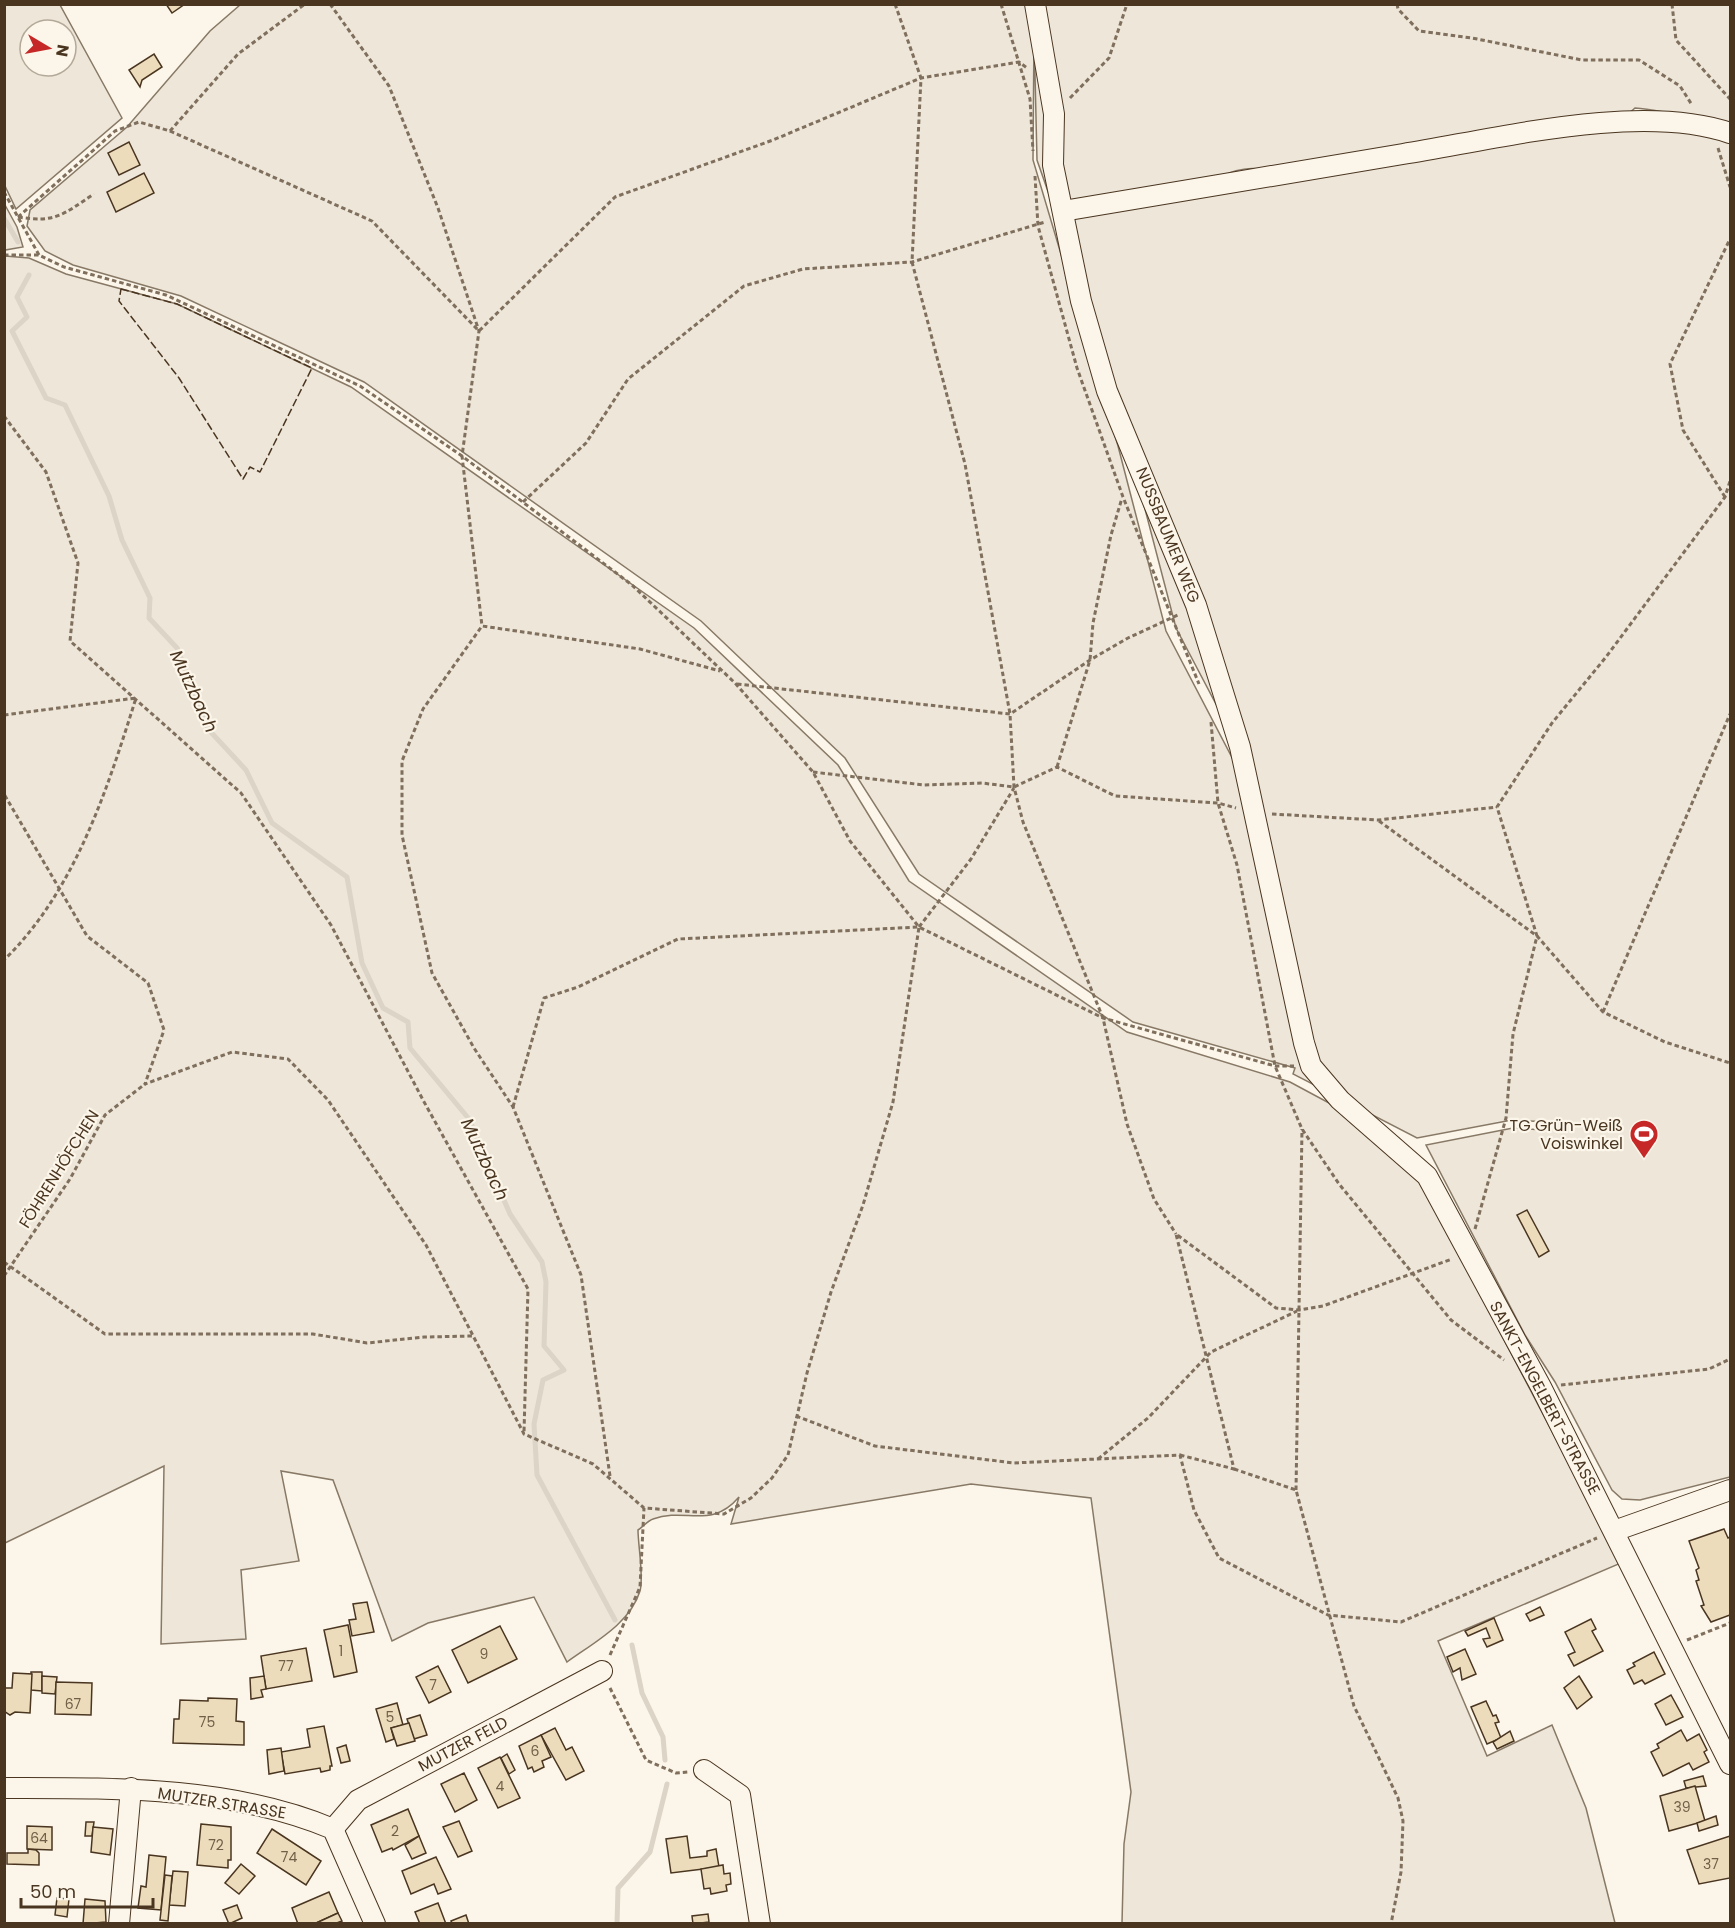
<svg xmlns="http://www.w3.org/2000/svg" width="1735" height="1928" viewBox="0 0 1735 1928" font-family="Poppins,sans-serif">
<rect width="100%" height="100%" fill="#fbf6e9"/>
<g fill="#ede6d9" stroke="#887966" stroke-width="1.5" fill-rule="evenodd">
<path d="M5 4 60 5 122 118 16 209 5 186ZM30 30H66V66H30Z"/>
<path d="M240 5H1730V127C1698 121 1668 110 1635 108L1627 115 1272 171C1256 167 1231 167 1219 180L1053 206 1037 160 1034 32 1033 160 1118 446 1166 631 1250 792 1239 748 1176 628 1128 444 1058 220 1585 132 1664 128 1730 140V1477L1640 1500 1622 1499 1612 1490 1555 1382 1525 1335 1426 1145 1513 1128 1544 1130 1550 1122 1512 1120 1417 1138 1293 1074 1295 1068 1133 1022 919 874 845 758 701 621 364 382 181 296 73 265 45 251 27 226 30 210 127 127 210 31Z"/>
<polygon points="5,205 17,227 23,247 5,250"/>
<path d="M5 256 29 258 66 274 177 304 351 387 694 628 838 765 909 881 1127 1032 1290 1082 1400 1141 1621 1563 1438 1641 1487 1756 1552 1725 1586 1808 1615 1923H1122L1124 1844 1131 1792 1091 1498 971 1484 731 1524 739 1497C711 1530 686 1507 653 1519 647 1521 643 1527 638 1530 638 1545 644 1578 640 1591 630 1624 593 1643 567 1662L534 1597 428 1623 392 1641 333 1480 281 1471 299 1561 241 1570 246 1639 161 1644 164 1466 5 1543Z"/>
</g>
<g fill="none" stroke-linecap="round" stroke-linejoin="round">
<g stroke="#dcd4c6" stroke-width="5">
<polyline points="4,218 18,242"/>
<polyline points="29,275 17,297 27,317 12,331 46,398 65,405 109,496 122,540 150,598 149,618 177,648 208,729 246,770 272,823 347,877 362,963 383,1008 408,1022 410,1048 469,1119 510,1214 542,1262 546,1282 544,1346 564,1370 543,1380 534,1424 537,1475 615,1620"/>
<polyline points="632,1645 642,1693 663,1737 665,1760"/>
<polyline points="617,1924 618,1888 650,1852 667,1784"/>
</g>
</g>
<g fill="#ecdcbc" stroke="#4a3520" stroke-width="1.5">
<polygon points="166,4 185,4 172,13"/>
<polygon points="154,54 162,67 142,80 140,87 129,70"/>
<polygon points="129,142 140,165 119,175 108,153"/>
<polygon points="144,173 154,193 116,212 107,192"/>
<polygon points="1527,1210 1549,1251 1539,1257 1517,1215"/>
<polygon points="1724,1529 1728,1538 1730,1537 1730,1615 1711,1622 1701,1606 1704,1605 1696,1581 1699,1580 1696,1570 1699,1568 1689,1541"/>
<polygon points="367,1602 374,1632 352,1636 349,1620 356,1619 353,1604"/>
<polygon points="1540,1607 1544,1615 1530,1621 1526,1614"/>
<polygon points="1494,1618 1503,1640 1487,1647 1483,1639 1490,1638 1486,1628 1468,1636 1465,1631"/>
<polygon points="1591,1619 1596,1629 1592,1631 1603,1651 1574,1666 1568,1655 1575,1652 1565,1632"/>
<polygon points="348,1625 357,1672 334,1677 324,1630"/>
<polygon points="500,1626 517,1659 468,1683 452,1650"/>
<polygon points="306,1648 312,1681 266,1689 261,1656"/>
<polygon points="1465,1649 1476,1674 1462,1680 1460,1668 1453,1672 1447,1657"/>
<polygon points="1654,1652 1665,1674 1645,1684 1642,1680 1634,1684 1627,1670 1635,1666 1633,1663"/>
<polygon points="438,1666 451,1692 429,1703 416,1677"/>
<polygon points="31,1672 42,1672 42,1691 31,1690"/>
<polygon points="13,1673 32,1674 30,1713 15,1712 10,1715 4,1711 4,1688 12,1688"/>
<polygon points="42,1676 57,1677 55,1694 42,1693"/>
<polygon points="264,1676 266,1689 261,1690 263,1697 251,1699 250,1678"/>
<polygon points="1579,1676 1592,1697 1577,1709 1564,1688"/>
<polygon points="56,1682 92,1683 91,1715 55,1714"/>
<polygon points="1671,1695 1683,1717 1666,1725 1655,1704"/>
<polygon points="208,1698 237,1699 236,1721 244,1722 244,1745 173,1743 174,1719 179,1719 180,1700 208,1701"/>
<polygon points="1486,1701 1493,1716 1496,1715 1499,1722 1495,1723 1501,1738 1487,1744 1471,1707"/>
<polygon points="397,1703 403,1725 391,1728 394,1739 386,1742 376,1709"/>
<polygon points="420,1715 427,1735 414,1739 407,1719"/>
<polygon points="409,1723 415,1741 397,1746 391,1728"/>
<polygon points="324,1726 332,1766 330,1766 330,1770 321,1772 320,1768 285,1774 281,1752 310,1747 307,1729"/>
<polygon points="555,1728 566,1750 572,1747 584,1771 566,1780 541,1735"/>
<polygon points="1681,1730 1687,1741 1699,1734 1707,1750 1704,1752 1709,1762 1693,1770 1689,1763 1663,1776 1651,1752 1659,1748 1657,1744"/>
<polygon points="1510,1731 1514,1741 1497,1749 1493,1742"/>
<polygon points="541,1735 551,1757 542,1761 544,1767 534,1772 532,1767 528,1769 519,1746"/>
<polygon points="346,1745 350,1761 341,1763 337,1748"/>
<polygon points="281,1748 284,1771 269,1774 267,1750"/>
<polygon points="507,1754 515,1770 509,1774 501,1758"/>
<polygon points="500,1757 520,1798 498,1808 478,1768"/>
<polygon points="464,1773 477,1800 455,1812 441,1784"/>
<polygon points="1703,1776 1706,1786 1686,1788 1684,1781"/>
<polygon points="1695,1786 1705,1821 1669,1831 1660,1796"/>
<polygon points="408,1809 419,1836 393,1850 392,1848 382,1852 371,1825"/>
<polygon points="1716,1816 1718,1825 1699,1831 1697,1823"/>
<polygon points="459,1821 472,1851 458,1857 443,1827"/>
<polygon points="86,1822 94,1822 92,1836 85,1836"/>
<polygon points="201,1824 231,1827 231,1860 228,1860 228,1868 197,1865"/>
<polygon points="27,1826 52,1827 52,1850 27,1849"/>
<polygon points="93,1827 113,1829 110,1855 91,1852"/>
<polygon points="272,1829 321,1861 306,1885 257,1853"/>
<polygon points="419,1836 426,1853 412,1859 405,1845"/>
<polygon points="687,1836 690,1858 707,1856 707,1851 716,1849 719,1867 671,1873 666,1839"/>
<polygon points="1730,1836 1730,1878 1699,1884 1687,1850"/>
<polygon points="28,1849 36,1850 39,1853 39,1865 7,1864 7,1853 28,1853"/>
<polygon points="149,1855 166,1857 161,1910 138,1908 141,1886 146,1887"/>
<polygon points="436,1857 451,1889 438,1894 434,1884 411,1894 402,1871"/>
<polygon points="241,1864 255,1876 239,1894 225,1883"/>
<polygon points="723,1865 724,1874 730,1873 731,1884 726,1885 727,1891 711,1894 710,1888 704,1889 701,1869"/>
<polygon points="173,1871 188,1872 185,1906 169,1905"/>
<polygon points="165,1875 172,1876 168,1921 160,1920"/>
<polygon points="329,1892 338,1913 314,1924 298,1924 292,1908"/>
<polygon points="57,1898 69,1899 67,1917 55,1915"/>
<polygon points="85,1899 105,1901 106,1922 83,1924"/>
<polygon points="438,1903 446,1924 420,1924 415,1912"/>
<polygon points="237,1905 242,1918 229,1924 223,1910"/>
<polygon points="338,1913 342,1921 334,1924 314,1924"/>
<polygon points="708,1914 709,1922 693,1924 692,1916"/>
<polygon points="466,1915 469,1924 452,1924 451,1921"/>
</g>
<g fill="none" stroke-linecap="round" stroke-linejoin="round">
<g stroke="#4a3520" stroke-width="22">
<g id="minor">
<polyline points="1035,4 1054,114 1053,165 1081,301 1107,391 1196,605 1240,747 1304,1043 1311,1066 1340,1100 1427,1176 1541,1387 1730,1764"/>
<path d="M1063 211C1176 192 1290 173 1403 154 1497 139 1640 102 1730 133"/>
<polyline points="1614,1531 1730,1490"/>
<polyline points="704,1770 740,1795 760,1924"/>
<path d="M4 1788C112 1788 232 1786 333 1829L375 1924"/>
<polyline points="333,1829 358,1800 602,1671"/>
<polyline points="119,1924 131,1788"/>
</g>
</g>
<g stroke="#7f6f5c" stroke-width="3" stroke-dasharray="4.5 3" stroke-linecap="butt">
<polyline points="330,4 389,86 438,208 479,331 462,456 482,626"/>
<polyline points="895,4 921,78 912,262 965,464 1010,714 1014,787 1023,822 1103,1018 1127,1124 1154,1199 1176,1234"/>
<polyline points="1001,4 1030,99 1033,151"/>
<polyline points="1397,4 1398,9 1419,31 1472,38 1582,60 1639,60 1680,86 1692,105"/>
<polyline points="1672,4 1676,40 1730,99"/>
<polyline points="1070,98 1109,58 1127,4"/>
<polyline points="170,131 372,221 479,331 615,197 773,140 921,78 1019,62 1027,68"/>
<polyline points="1718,148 1730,187"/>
<polyline points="1035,176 1038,226 1077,368 1123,497 1199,684"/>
<polyline points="4,192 39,255"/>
<polyline points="18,217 115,131 139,122 170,131 238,54 305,4"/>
<path d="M18 217C56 223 62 215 94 194"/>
<polyline points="4,255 39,255 64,267 166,295 360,386 462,456 632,585 735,683 813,772 850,841 919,927 893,1102 863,1205 831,1292 807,1373 788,1455 772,1478 751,1498 724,1514 644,1508 593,1464 524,1434 426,1245 328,1100 288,1059 232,1052 145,1084 164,1030 148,983 87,936 4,794"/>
<polyline points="4,416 46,472 78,563 70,641 241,793 331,925 423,1100 528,1289 524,1432"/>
<polyline points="1725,497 1683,430 1670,364 1730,239"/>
<polyline points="523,502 586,443 628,379 744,286 803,269 912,262 1045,222"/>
<polyline points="737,684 1010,714 1090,660 1128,638 1180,614"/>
<path d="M4 715 136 698C107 790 75 891 4 960"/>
<polyline points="1211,722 1218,803 1237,865 1275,1066 1302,1129 1339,1184 1451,1320 1504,1360"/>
<polyline points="1057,767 1090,660 1093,623 1111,535 1122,498"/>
<polyline points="813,772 924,785 982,783 1014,787 1057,767 1115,796 1218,803 1236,808"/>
<polyline points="1272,814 1378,820 1497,807"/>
<polyline points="1379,821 1537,936 1603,1012 1665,1042 1730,1063"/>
<polyline points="919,927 971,859 1014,788"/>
<polyline points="1603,1012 1730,714"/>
<polyline points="513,1107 544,998 578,987 678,939 919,927 1103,1018 1275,1066 1294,1066"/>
<polyline points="1475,1229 1506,1118 1513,1034 1537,936 1497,807 1552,723 1606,657 1725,497 1730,481"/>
<polyline points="4,1262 105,1334 313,1334 367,1343 424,1337 473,1336"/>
<polyline points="4,1276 70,1179 105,1115 145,1084"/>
<polyline points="1561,1385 1709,1369 1730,1359"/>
<polyline points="796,1416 875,1446 1014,1463 1180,1455 1194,1510 1219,1558 1328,1615 1401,1622 1597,1538"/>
<polyline points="1180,1455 1234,1469 1176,1234 1276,1308 1299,1310 1323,1306 1452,1259"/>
<polyline points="1098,1459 1148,1418 1211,1352 1297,1311"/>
<polyline points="1234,1469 1296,1490 1354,1706 1398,1798 1403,1821 1401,1872 1391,1924"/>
<polyline points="610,1476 581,1275 513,1107 474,1048 432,973 402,835 402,761 423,709 482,626 640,649 720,671"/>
<polyline points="1296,1490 1302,1129"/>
<polyline points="1687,1640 1730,1623"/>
<polyline points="610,1655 640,1587 644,1508"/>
<polyline points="610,1688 646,1760 676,1773 688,1772"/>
</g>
<use href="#minor" stroke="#fbf6e9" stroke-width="20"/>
<polygon stroke="#4a3520" stroke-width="1.5" stroke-dasharray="8 3" stroke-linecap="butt" points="121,289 177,304 312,368 260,472 250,467 243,479 179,378 119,301"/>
</g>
<defs>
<g id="stadium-pin" transform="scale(1.5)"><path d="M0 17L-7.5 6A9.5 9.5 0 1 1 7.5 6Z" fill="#c62828" stroke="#fbf6e9"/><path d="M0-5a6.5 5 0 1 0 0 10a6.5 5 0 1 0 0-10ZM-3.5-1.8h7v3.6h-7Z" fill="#fff"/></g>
</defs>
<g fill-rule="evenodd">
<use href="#stadium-pin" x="1644" y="1134"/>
</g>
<g text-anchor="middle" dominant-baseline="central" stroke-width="4.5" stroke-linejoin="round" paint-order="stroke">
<g font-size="14" fill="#725f47">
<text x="341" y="1651">1</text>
<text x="484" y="1654">9</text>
<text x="286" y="1666">77</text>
<text x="433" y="1685">7</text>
<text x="73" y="1704">67</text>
<text x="390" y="1717">5</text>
<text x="207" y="1722">75</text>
<text x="535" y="1751">6</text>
<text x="500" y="1786">4</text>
<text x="1682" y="1807">39</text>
<text x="395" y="1831">2</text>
<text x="39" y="1838">64</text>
<text x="216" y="1845">72</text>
<text x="289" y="1857">74</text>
<text x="1711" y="1864">37</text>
</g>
<g font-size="16" fill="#4a3520" stroke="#fbf6e9">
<text transform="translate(1168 535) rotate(68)">NUSSBAUMER WEG</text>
<text transform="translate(59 1169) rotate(-58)">FÖHRENHÖFCHEN</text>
<text transform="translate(1545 1398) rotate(62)">SANKT-ENGELBERT-STRASSE</text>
<text transform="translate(463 1744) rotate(-28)">MUTZER FELD</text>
<text transform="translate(222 1803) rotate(9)">MUTZER STRASSE</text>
</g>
<g font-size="16" fill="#4a3520" stroke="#fbf6e9" text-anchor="end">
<text x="1623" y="1125">TG Grün-Weiß<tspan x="1623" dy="18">Voiswinkel</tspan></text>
</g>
<g font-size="18" font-style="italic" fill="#4a3520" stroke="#fbf6e9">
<text transform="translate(194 691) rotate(65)">Mutzbach</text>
<text transform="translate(485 1159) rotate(65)">Mutzbach</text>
</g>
</g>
<rect width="1735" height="1928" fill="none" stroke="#4a3520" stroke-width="12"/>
<g transform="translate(48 48) rotate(100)"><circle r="28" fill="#fbf6e9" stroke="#b4a999" stroke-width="1.5"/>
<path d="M0-4.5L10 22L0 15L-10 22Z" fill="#c62828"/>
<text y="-9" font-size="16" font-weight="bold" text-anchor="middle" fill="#4a3520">N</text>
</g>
<path d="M21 1898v9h132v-9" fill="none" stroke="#4a3520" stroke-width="3"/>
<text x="30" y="1898" font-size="18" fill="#4a3520" stroke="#fbf6e9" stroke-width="4.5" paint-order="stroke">50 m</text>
</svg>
